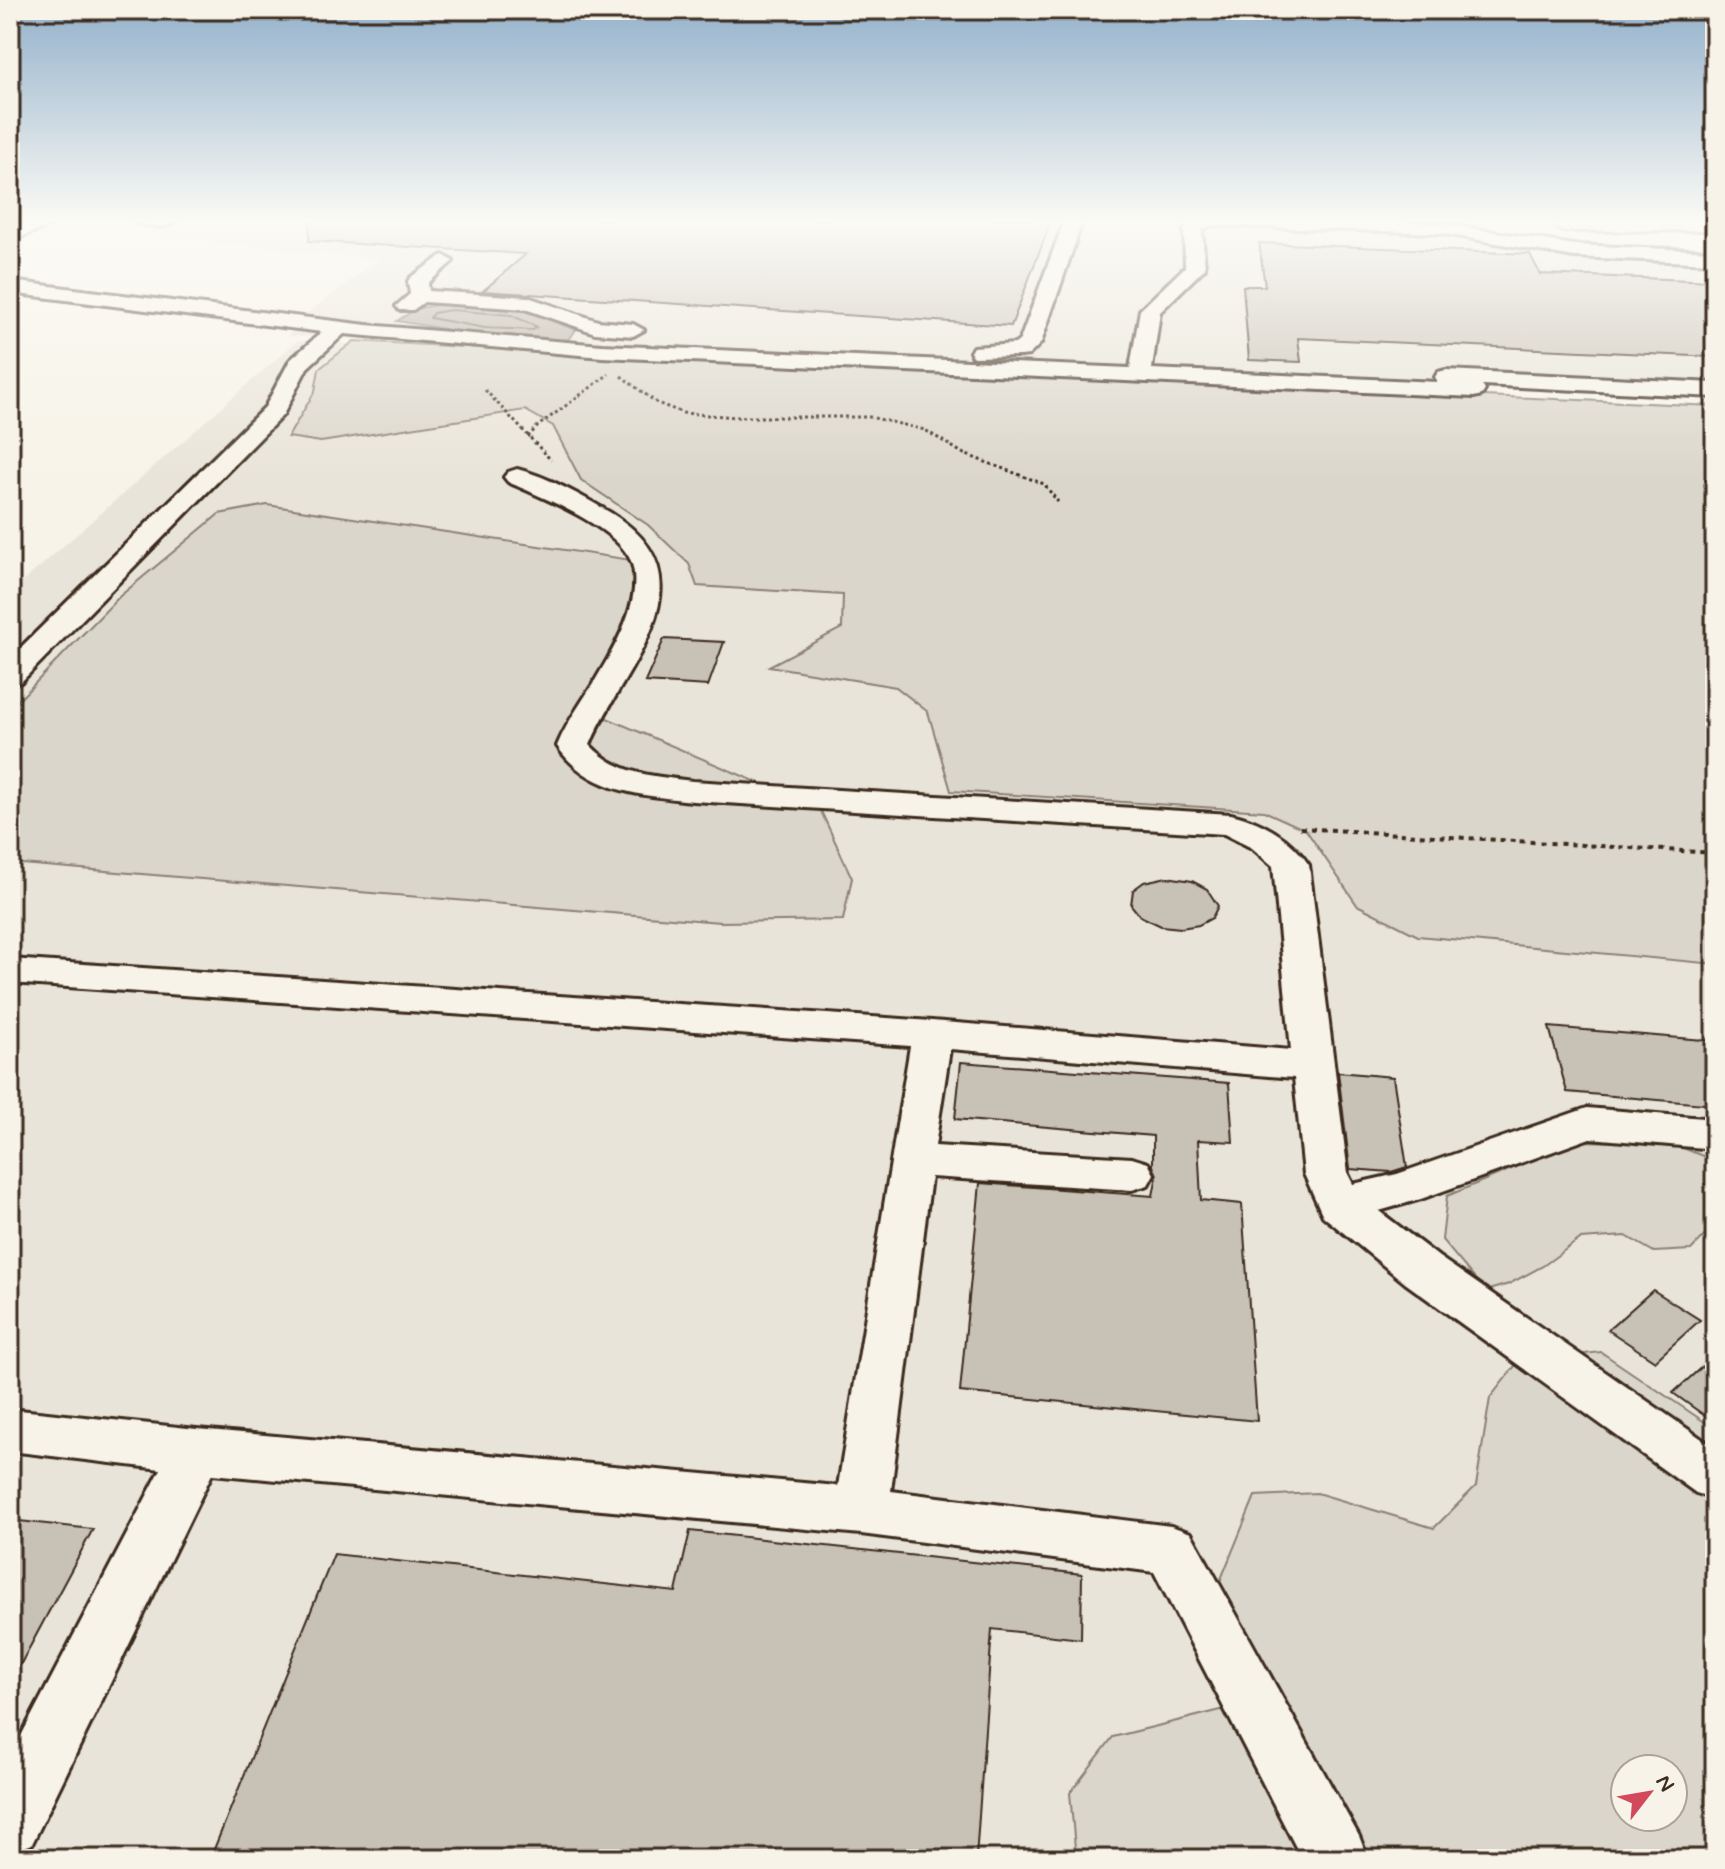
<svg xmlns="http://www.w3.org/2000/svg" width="1725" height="1869" viewBox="0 0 1725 1869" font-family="Mynerve,sans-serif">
<rect width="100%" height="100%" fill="#f7f3e8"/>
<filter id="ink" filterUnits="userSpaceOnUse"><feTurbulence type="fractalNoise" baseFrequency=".0125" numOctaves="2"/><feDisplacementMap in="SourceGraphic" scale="16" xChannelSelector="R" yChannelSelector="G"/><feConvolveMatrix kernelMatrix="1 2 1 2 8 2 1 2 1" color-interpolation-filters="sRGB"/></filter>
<g filter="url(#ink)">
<g fill="#e9e4d9" fill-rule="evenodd">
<polygon points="82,219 1374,219 1486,233 1692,252 1715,249 1715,399 289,336 303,316 380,259 143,235 156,228"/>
<path d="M297 341 1587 419 1715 424V1859H10V593ZM1625 1769H1673V1817H1625Z"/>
</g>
<g fill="#dbd6cb" stroke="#8b8074" stroke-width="2" fill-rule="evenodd">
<polygon points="354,341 863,369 1715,406 1715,964 1418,936 1357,905 1306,830 1264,811 951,791 928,712 896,687 769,666 842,628 843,595 697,586 689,564 648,525 581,480 553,426 525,410 321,442 288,437 315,391 319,369"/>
<polygon points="267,505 638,561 637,597 581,707 820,809 852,878 843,920 720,922 10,863 10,709 120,596 219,514"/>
<polygon points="1578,1141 1671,1143 1715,1161 1715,1235 1709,1231 1691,1250 1654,1252 1626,1236 1580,1239 1543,1266 1509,1284 1485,1291 1442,1240 1447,1196"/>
<path d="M1601 1352 1715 1429V1859H1076L1070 1793 1113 1737 1269 1698 1212 1601 1255 1496 1317 1493 1434 1528 1476 1486 1490 1398 1518 1362ZM1625 1769H1673V1817H1625Z"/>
</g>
<polygon fill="#b4aca0" stroke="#84786c" stroke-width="2" points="451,302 513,307 576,330 568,339 561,340 485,336 397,321 416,309"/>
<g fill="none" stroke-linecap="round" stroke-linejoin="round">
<polygon stroke="#6b5e52" stroke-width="2" points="451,310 511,315 537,327 533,330 485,328 430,318 433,313"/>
</g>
<g fill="#c8c1b6" stroke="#3b2a1e" stroke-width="2">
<polygon points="310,219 1052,219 1011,326 483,291 526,254 309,241"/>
<polygon points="1259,243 1530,254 1540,274 1715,281 1715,357 1298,338 1301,362 1249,360 1243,286 1265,286"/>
<polygon points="664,639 724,642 708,686 645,682"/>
<polygon points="1167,877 1192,881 1207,889 1218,906 1212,918 1199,925 1181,928 1161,926 1140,916 1131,905 1133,890 1144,882"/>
<polygon points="1549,1027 1715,1041 1715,1105 1567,1092"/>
<polygon points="961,1062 1229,1083 1233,1142 1198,1140 1201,1200 1242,1204 1257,1421 960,1392 980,1183 1153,1196 1157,1175 1153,1166 1153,1136 955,1119"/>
<polygon points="1338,1072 1393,1077 1407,1167 1391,1172 1350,1169"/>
<polygon points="1653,1290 1700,1320 1655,1361 1608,1330"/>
<polygon points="1715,1355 1715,1423 1673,1393"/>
<polygon points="10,1520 93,1529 10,1684"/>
<polygon points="690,1531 1082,1574 1081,1639 992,1629 976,1859 210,1859 334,1554 676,1592"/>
</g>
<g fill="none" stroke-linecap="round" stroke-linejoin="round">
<g stroke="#3b2a1e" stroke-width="6">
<g id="minor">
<polygon points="36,219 60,219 57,223 10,241 10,229"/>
<polygon points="131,219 180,219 164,227 134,223"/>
<polygon points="1065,219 1083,219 1041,343 1029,355 1021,356 973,357 970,352 973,347 1015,344 1020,340"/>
<polygon points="1196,219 1440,223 1574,245 1715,251 1715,263 1574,257 1440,233 1213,225 1202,230 1205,268 1160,312 1152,369 1438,382 1435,377 1438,372 1446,370 1715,383 1715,397 1482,385 1485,390 1482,395 1474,397 602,357 344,334 307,368 283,415 21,682 10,684 10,658 265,407 290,360 322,332 10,293 10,281 367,325 602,345 1130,368 1140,310 1185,267 1184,230 1190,220"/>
<polygon points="1715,220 1715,230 1563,231 1554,226 1563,221"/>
<polygon points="443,255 453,261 428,283 429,291 528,297 598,321 633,324 644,330 633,336 595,333 525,309 424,302 413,310 399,310 396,306 410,294 408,281 411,277"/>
<path d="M517 469C549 477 582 496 611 513 719 580 622 667 590 745 618 775 654 776 693 781L1231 814C1262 821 1291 838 1309 865L1348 1174 1353 1184 1397 1174 1587 1108 1715 1119V1149L1590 1138 1421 1199 1379 1211 1439 1257 1715 1448V1499L1696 1493 1405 1283 1323 1216 1304 1174 1294 1078 950 1049 935 1146 1132 1158 1148 1163 1154 1174 1148 1185 1132 1190 931 1177 891 1491 1171 1526 1191 1533 1359 1836 1368 1859H1302L1154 1572 861 1534 212 1474 32 1844 10 1853V1757L161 1469 10 1451V1409L197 1429 838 1486 910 1046 10 983V959L932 1021 1291 1050 1273 866 1252 848 1224 834 693 801C641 795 589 793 557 746 568 719 586 697 600 672 617 644 644 595 631 561 616 526 541 497 508 482L504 477 508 472Z"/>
</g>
</g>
<g stroke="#3b2a1e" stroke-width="3" stroke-dasharray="3 3" stroke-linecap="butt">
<polyline points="621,376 657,403 683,413 737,417 870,417 925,430 964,454 1044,484 1058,502"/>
<polyline points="485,390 551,460"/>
<polyline points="528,437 538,426 609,374"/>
</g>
<polyline stroke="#3b2a1e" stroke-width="4" stroke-dasharray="5 5" stroke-linecap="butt" points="1300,828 1715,853"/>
<use href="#minor" fill="#f7f3e8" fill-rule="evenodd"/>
</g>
</g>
<linearGradient id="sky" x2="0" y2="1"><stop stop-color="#93b1cb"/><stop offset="0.46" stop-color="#fbfaf5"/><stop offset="1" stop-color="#fbfaf5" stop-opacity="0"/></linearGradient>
<rect width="1725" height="480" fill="url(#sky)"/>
<rect width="1725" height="1869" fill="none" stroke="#f7f3e8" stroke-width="40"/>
<rect x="20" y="20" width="1685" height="1829" fill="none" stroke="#3b2a1e" stroke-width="3" filter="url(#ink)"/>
<g transform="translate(1649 1793) rotate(59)"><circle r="38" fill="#f7f3e8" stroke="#aca397" stroke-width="2"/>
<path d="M0-6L14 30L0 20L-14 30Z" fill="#d1495b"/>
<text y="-12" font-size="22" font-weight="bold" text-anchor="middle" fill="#3b2a1e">N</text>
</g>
</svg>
